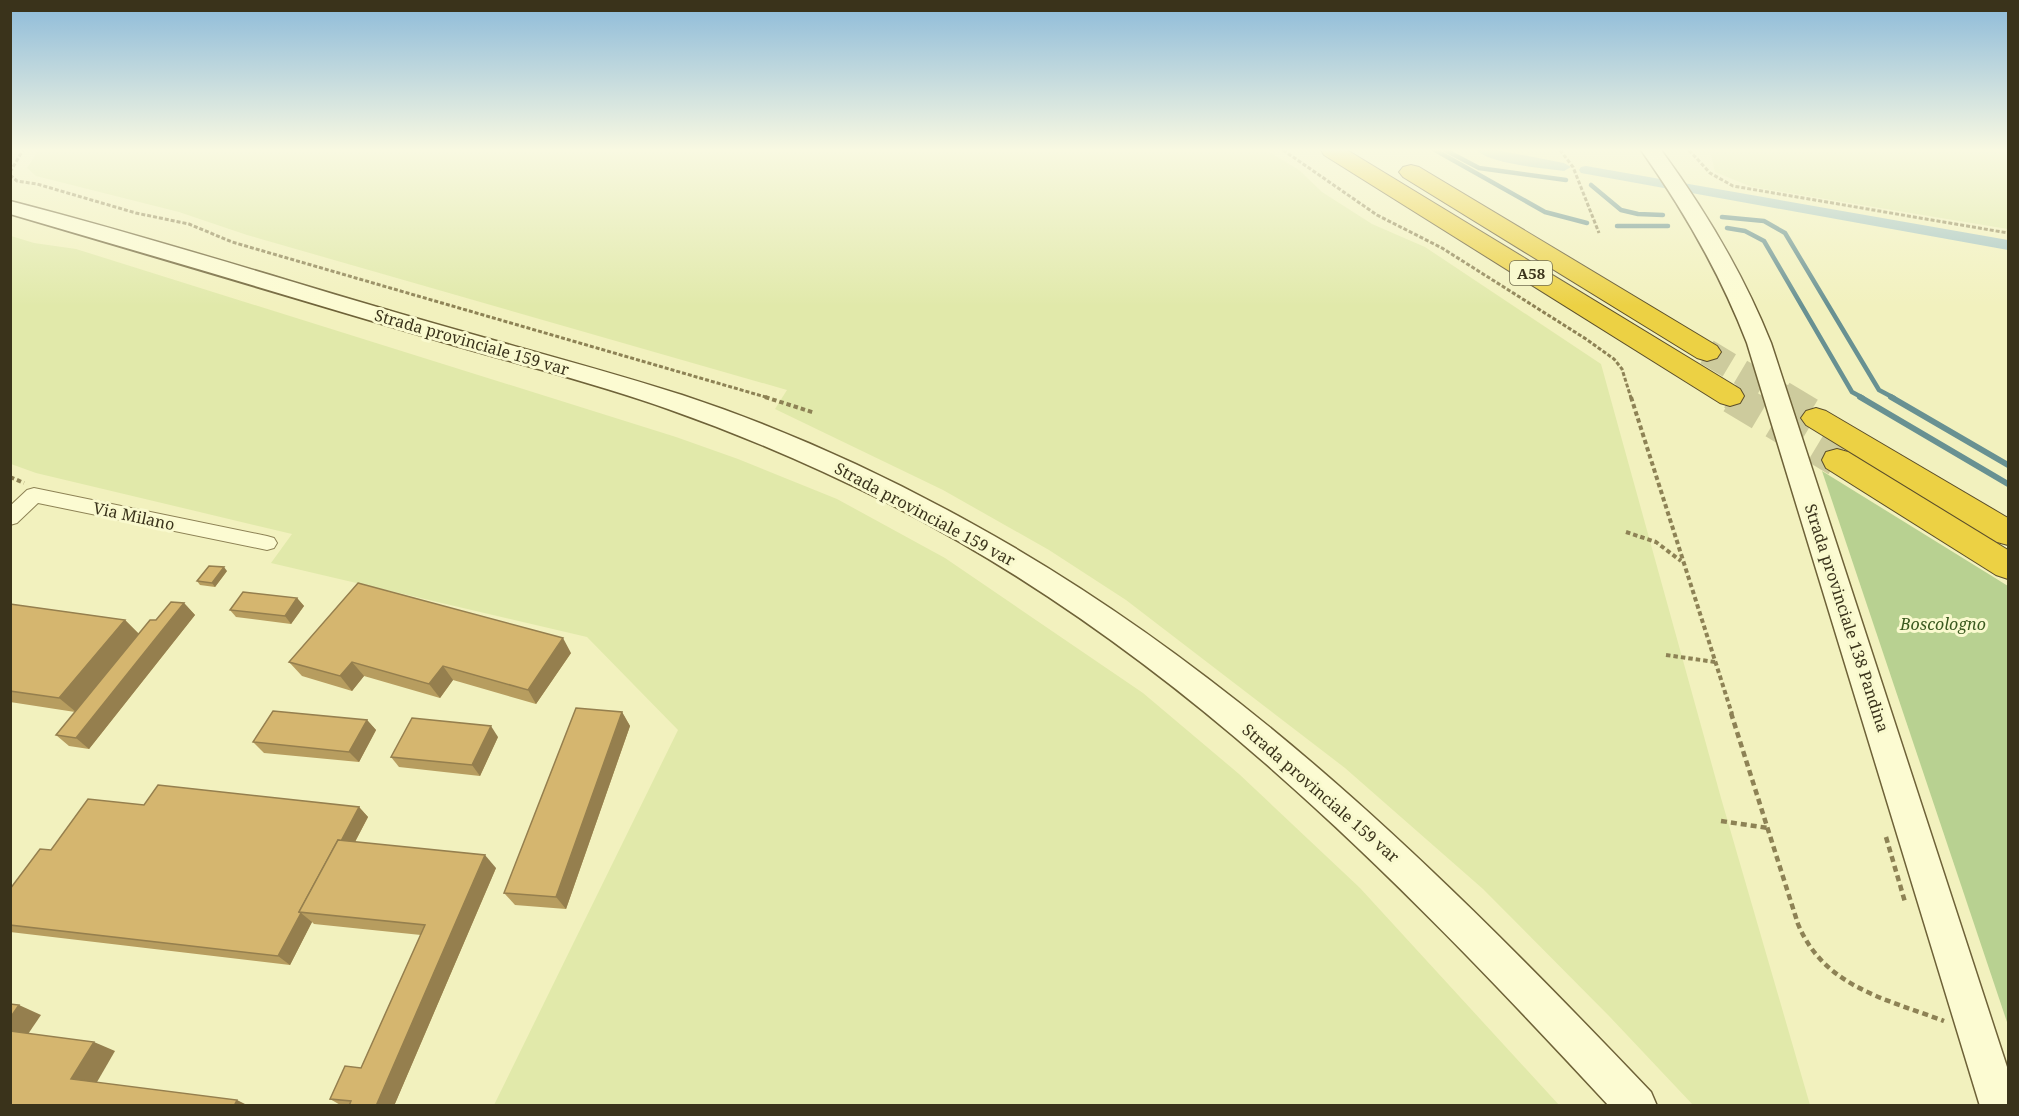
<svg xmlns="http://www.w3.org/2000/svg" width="2019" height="1116" viewBox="0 0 2019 1116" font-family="'Noto Serif',serif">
<rect width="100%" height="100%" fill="#f2f1be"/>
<g fill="#e1e9aa">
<polygon points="39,150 1266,150 1299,170 1322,192 1372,224 1425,247 1601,364 1721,798 1810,1105 1693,1105 1610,1017 1483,889 1345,768 1126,600 1049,550 943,490 775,409 787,390 247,235 179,212 36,176 27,168"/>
<polygon points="1710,150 2008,150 2008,229 1752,187 1715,172"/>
<polygon points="11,236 34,243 76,249 676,437 738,459 837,499 945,558 1143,693 1239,774 1360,888 1559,1105 494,1105 678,730 587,637 271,563 292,534 36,473 11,464"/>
</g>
<polygon fill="#b8d191" points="1822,471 2008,586 2008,1025"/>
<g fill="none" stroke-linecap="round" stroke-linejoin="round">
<g stroke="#689192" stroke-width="4.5">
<polyline points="1435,150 1545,212 1587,223"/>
<polyline points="1445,150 1479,168 1566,180"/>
<polyline points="1591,185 1621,210 1638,214 1663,215"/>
<polyline points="1722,217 1764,221 1785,233 1879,390 1894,398"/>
<polyline points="1617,226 1668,226"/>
<polyline points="1727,228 1745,231 1764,241 1852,392 1863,398"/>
</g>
<g stroke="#689192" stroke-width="6">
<polyline points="1860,397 2008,484"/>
<polyline points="1891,397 2008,465"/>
</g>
<g fill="#a2c3c3" fill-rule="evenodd">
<path d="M1477 150H1496L1564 163 1571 167 1564 171C1544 168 1489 164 1477 150Z"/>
<polygon points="1586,166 2008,240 2008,250 1581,173 1579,170 1581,167"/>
</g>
<g stroke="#cdcb9d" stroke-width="26" stroke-dasharray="26 13" stroke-linecap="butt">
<polyline points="1707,352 1784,398"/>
<polyline points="1730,396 1734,398"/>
</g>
<g stroke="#cdcb9d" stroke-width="33" stroke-dasharray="33 16" stroke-linecap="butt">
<polyline points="1732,397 1837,460"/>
<polyline points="1781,397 1816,418"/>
</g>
<g stroke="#8d8255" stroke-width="2">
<polygon id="street" points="34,488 267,536 274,538 277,543 274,548 267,550 38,503 17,523 10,525 10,506 27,490"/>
</g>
<g stroke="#6e6238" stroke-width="3">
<g id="secondary">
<path d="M1641 150H1661C1705 210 1743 273 1771 343L2008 1070V1106H1980L1747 343C1720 273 1684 211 1641 150Z"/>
<path d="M10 201C146 236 281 279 415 318 504 344 594 367 682 395 782 428 879 472 971 523 1238 670 1443 874 1651 1092L1657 1106H1609C1392 872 1173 647 884 501 814 466 742 435 668 409 595 383 518 364 443 342 299 299 155 256 10 214Z"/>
</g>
</g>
<g stroke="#5a4d2a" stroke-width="2">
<g id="highway">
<polygon points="1321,150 1347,150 1740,389 1744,396 1740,403 1730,406 1720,403 1324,155"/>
<polygon points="1411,165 1419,167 1717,346 1721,352 1717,358 1707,361 1697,358 1403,177 1399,172 1403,167"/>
<polygon points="1816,408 1826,411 2008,518 2008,545 1997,542 1806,425 1801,418 1806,411"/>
<polygon points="1837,449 1848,452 2008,550 2008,579 1996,575 1826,468 1822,460 1826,452"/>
</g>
</g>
<g stroke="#8d8255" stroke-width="3" stroke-dasharray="4 2" stroke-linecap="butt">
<polyline points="1283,150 1377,215 1442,248 1586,339 1614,359 1622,369 1631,398"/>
<polyline points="1560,150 1573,167 1599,233"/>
<polyline points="1689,150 1710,173 1733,186 2008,233"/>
<polyline points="10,172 23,150"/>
<polyline points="10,175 17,181 37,184 136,213 189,224 232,242 769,398"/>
</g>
<g stroke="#8d8255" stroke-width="4" stroke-dasharray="4.5 3" stroke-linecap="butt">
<polyline points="765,397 815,413"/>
<polyline points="1631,397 1732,714"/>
<polyline points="10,477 24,483"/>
<polyline points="1626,532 1656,542 1681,561"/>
<polyline points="1666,655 1715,662"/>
</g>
<g stroke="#8d8255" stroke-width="4.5" stroke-dasharray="6 4" stroke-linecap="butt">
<path d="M1731 713 1798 924C1824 987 1886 999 1944 1021"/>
<polyline points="1721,821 1768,828"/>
<polyline points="1886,837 1905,902"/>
</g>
<use href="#street" fill="#fcfbd2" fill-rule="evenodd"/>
<use href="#secondary" fill="#fcfbd2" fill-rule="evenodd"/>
<use href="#highway" fill="#ecd144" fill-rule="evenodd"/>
</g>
<g fill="#b79d5f">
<polygon points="227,571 215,587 200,585 197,581"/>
<polygon points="297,598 304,606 291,624 236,617 230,610"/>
<polygon points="184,603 195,615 89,749 69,746 56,735 75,712 10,702 10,604 125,620 139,634 156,620"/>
<polygon points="571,653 536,704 453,680 440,698 364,676 352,691 302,676 289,662"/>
<polygon points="622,712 630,726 566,909 515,905 504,893"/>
<polygon points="367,720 376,730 359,762 264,753 253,742"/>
<polygon points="498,737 480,776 399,767 391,757"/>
<polygon points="144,805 359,807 368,817 355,842 496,868 394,1106 342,1106 330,1099 361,1068 421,935 314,924 312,922 290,965 10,932 10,889 51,850"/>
</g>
<g fill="#957f4e">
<polygon points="224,567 227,571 215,587 212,583"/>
<polygon points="297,598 304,606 291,624 285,616"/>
<polygon points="184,603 195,615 89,749 76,738"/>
<polygon points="125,620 140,635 76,712 59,698"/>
<polygon points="563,638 571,653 536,704 528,690"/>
<polygon points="352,662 364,676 352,691 340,676"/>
<polygon points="443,666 453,680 440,698 429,684"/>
<polygon points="622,712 630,726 566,909 556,897"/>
<polygon points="367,720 376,730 359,762 349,752"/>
<polygon points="491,726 498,737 480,776 472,765"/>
<polygon points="359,807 368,817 317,914 302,912"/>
<polygon points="485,855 496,868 394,1106 376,1106"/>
<polygon points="301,913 312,922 290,965 278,956"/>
<polygon points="19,1005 41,1015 24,1040 10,1034 10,1018"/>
<polygon points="94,1042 115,1051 93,1089 71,1079"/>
<polygon points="237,1100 249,1106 234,1106"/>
</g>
<g fill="#d5b66f" stroke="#957f4e" stroke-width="1.5">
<polygon points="209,566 224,567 212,583 197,581"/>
<polygon points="358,583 563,638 528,690 443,666 429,684 352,662 340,676 289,662"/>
<polygon points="243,592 297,598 285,616 230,610"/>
<polygon points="171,602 184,603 76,738 56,735 150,620 156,620"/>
<polygon points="10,604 125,620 59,698 10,691"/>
<polygon points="576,708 622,712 556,897 504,893"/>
<polygon points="273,711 367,720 349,752 253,742"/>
<polygon points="412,718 491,726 472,765 391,757"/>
<polygon points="158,785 359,807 341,841 338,840 299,912 301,913 278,956 10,925 10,889 40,849 51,850 88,799 144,805"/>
<polygon points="338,840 485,855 376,1106 349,1106 351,1101 330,1099 345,1066 361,1068 425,925 299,912"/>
<polygon points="10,1004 19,1005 10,1018"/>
<polygon points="10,1031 94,1042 71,1079 237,1100 234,1106 10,1106"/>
</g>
<linearGradient id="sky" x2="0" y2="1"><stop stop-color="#8cbad9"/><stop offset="0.49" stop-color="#f9f9e2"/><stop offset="1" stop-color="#f9f9e2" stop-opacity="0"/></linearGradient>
<rect width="2019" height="306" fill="url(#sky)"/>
<g text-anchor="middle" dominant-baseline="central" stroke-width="6" stroke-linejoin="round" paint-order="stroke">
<rect fill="#f9f9ce" stroke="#736e51" stroke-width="1.5" x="1510" y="261" width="42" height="24" rx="4.5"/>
<g font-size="15" font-weight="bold" fill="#3a331b">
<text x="1531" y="273">A58</text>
</g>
<g font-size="16" fill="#3a331b" stroke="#f9f9ce">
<text transform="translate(472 342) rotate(16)">Strada provinciale 159 var</text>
<text transform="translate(925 514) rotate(28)">Strada provinciale 159 var</text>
<text transform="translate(134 516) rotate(12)">Via Milano</text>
<text transform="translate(1847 618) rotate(72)">Strada provinciale 138 Pandina</text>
<text transform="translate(1321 793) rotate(41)">Strada provinciale 159 var</text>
</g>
<g font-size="16" font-style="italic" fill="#3a591f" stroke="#f9f9ce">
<text x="1943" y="624">Boscologno</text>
</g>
</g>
<rect width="2019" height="1116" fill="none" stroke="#3a331b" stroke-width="24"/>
</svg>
